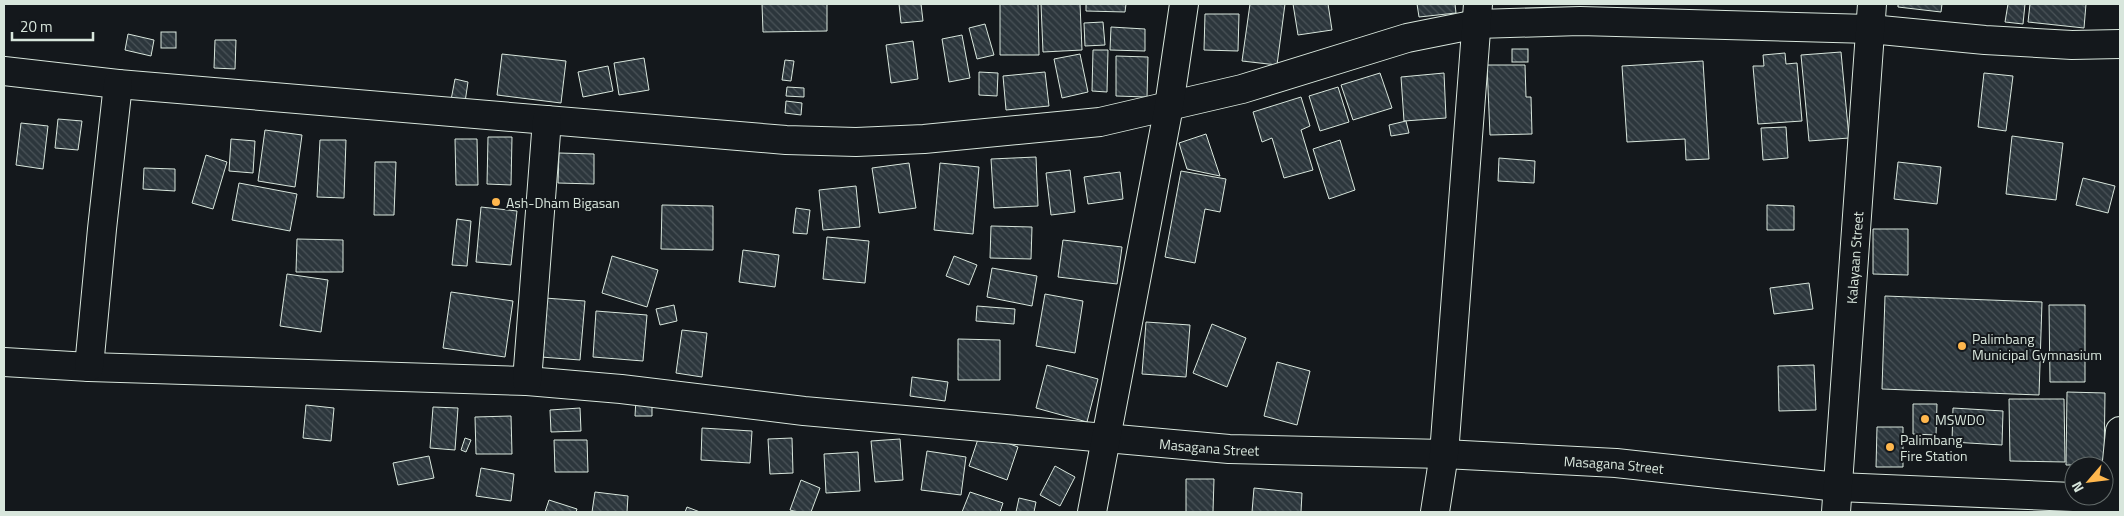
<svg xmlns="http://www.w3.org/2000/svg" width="2124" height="516" viewBox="0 0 2124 516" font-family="'Titillium Web',sans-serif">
<defs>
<pattern id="building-back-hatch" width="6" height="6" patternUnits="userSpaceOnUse" patternTransform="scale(1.25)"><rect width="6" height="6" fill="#2c363c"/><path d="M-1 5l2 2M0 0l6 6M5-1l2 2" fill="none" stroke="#4a5358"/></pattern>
</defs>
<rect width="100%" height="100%" fill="#14181c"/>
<g fill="url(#building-back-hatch)" stroke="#d8e6dc">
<polygon points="762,4 827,4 827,31 763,32"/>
<polygon points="899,4 921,4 923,21 901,23"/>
<polygon points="1000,4 1038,4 1039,55 1000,55"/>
<polygon points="1041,4 1080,4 1082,50 1043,52"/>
<polygon points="1086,4 1126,4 1125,12 1086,11"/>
<polygon points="1250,4 1285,4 1277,65 1242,61"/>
<polygon points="1293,4 1328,4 1332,30 1298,35"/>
<polygon points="1417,4 1455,4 1456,13 1419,17"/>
<polygon points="1898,4 1942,4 1941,12 1898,7"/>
<polygon points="2008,4 2025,4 2023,24 2005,22"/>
<polygon points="2030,4 2086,4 2084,28 2028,22"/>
<polygon points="1205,14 1239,14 1238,51 1204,50"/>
<polygon points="1103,22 1105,45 1085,46 1084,23"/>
<polygon points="985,24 994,55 977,59 969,28"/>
<polygon points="1111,27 1145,29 1145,51 1110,50"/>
<rect x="161" y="32" width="15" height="16"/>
<polygon points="128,34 154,40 151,56 125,50"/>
<polygon points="962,35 970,78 949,82 942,39"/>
<polygon points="215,40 236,40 235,69 214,68"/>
<polygon points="913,41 918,79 891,83 886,45"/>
<rect x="1512" y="49" width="16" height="13"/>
<polygon points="1093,50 1108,50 1107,92 1092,91"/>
<polygon points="1841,52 1849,138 1809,141 1801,55"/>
<polygon points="1785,53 1786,64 1797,63 1802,121 1758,124 1753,66 1764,66 1763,55"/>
<polygon points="502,54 566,61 561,103 497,95"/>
<polygon points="1080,54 1088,92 1062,98 1054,59"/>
<polygon points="1116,56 1148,57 1147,97 1116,96"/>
<polygon points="644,58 649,90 619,95 614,63"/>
<polygon points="785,60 794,61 791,81 782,80"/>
<polygon points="1703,61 1709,159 1686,160 1685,139 1627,142 1622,66"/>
<polygon points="1487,65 1525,65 1526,97 1531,97 1532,134 1490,135"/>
<polygon points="608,66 613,91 583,97 578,72"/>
<polygon points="979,72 998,73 997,96 979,95"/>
<polygon points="1045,72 1049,106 1006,110 1003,76"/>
<polygon points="1380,73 1392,108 1353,120 1341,85"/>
<polygon points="1444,73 1446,118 1404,121 1401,77"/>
<polygon points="1984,73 2013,76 2006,131 1978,127"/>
<polygon points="455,79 468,82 465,102 451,100"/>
<polygon points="787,87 804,88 804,97 786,96"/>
<polygon points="1338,87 1349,122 1320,131 1309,96"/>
<polygon points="1301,97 1310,126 1301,130 1313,170 1284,178 1272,138 1262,142 1253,112"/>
<polygon points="786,101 802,103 801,115 785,113"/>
<polygon points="58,119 82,121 78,150 55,148"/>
<polygon points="1406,121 1409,133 1391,136 1389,125"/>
<polygon points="21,123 48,126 43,169 16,165"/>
<polygon points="1786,127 1788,158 1763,160 1761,128"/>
<polygon points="265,130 302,135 295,187 258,181"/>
<polygon points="1206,134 1220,176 1187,169 1182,153 1179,143"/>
<polygon points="2012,136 2063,143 2056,200 2006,194"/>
<polygon points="488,137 512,137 511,185 487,184"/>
<polygon points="231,139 255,141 253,173 229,171"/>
<polygon points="455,139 477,139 478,185 456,185"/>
<polygon points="320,140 346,140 344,198 317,197"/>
<polygon points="1340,140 1355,190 1329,199 1313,149"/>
<polygon points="559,153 594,154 594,184 558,183"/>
<polygon points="206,155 227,162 213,209 192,203"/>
<polygon points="1036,157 1038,206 994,208 991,159"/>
<polygon points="1499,158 1535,161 1534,183 1498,181"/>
<polygon points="375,162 396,162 394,215 374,215"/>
<polygon points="1898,162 1941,167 1937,204 1894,199"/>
<polygon points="909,163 916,208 879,213 872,168"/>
<polygon points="940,163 979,167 973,234 934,230"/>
<polygon points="144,168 175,169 175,191 143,189"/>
<polygon points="1070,170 1075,212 1051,215 1046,173"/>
<polygon points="1181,171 1226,179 1220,212 1205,209 1195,263 1165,257"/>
<polygon points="1120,172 1123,199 1088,204 1084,177"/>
<polygon points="2083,178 2115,186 2108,213 2076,205"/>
<polygon points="239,183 297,194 290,231 232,220"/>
<polygon points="856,186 860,227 823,230 819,190"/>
<polygon points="662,205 713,206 713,250 661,249"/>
<polygon points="1767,205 1794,206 1794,230 1767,230"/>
<polygon points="481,207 517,211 511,265 476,262"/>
<polygon points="796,208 810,210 807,234 793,233"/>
<polygon points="457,219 471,221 467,266 452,265"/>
<polygon points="991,226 1032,227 1031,259 990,258"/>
<polygon points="1873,229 1908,229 1908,275 1873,274"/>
<polygon points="827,237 869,241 865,283 823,279"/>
<polygon points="297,239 343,240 343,272 296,272"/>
<polygon points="1063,240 1122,247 1117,284 1058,277"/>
<polygon points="743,250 779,255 775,287 739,282"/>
<polygon points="612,256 658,270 647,307 602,293"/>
<polygon points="954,256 977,265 969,285 946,276"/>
<polygon points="992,268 1037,276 1032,306 987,297"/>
<polygon points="287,274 328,280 321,332 280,326"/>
<polygon points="1809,283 1813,309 1774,314 1770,288"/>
<polygon points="451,292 513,301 505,357 443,348"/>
<polygon points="1045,294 1083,301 1075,353 1036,346"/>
<polygon points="1885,296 2042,302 2039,395 1882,389"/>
<polygon points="545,298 585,301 580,360 541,357"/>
<polygon points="674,305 677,321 660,325 656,309"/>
<polygon points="2049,305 2085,305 2085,382 2050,382"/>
<polygon points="977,306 1015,309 1014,324 976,321"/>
<polygon points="596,311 647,315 643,361 593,357"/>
<polygon points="1146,322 1190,325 1186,377 1142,374"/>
<polygon points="1212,324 1246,338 1227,387 1193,373"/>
<polygon points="682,330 707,333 702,377 676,373"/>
<polygon points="958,339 1000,340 1000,380 958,380"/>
<polygon points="1277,362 1310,371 1297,425 1264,416"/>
<polygon points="1047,365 1098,379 1087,422 1036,408"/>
<polygon points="1814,365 1816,410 1779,411 1778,366"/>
<polygon points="912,377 948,382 945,401 910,396"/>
<polygon points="2067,392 2105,393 2104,465 2066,465"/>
<polygon points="636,399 652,399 652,416 635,416"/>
<polygon points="2009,399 2064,399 2065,462 2010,461"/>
<polygon points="1913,404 1937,404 1936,435 1913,434"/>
<polygon points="306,405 334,408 331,441 303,438"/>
<polygon points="433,407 458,408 455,450 430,448"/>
<polygon points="580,408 581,431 551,432 550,410"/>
<polygon points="1953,408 2003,411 2002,445 1952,442"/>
<polygon points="511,416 512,454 476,454 475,417"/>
<polygon points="1877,427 1903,427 1903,467 1876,467"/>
<polygon points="702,428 752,431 750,463 701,460"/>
<polygon points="980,433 1018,447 1007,480 969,466"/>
<polygon points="465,438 471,440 466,452 461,450"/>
<polygon points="792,438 793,473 770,474 768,439"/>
<polygon points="900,439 903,480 875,482 871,441"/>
<polygon points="554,440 587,440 588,472 555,472"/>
<polygon points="927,451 966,457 961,495 921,490"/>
<polygon points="858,452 860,491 826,493 824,454"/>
<polygon points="429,456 434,478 398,485 393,463"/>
<polygon points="1055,466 1075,477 1060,506 1040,495"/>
<polygon points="481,468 514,474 511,501 476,496"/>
<polygon points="1186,479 1214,479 1213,512 1186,512"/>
<polygon points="801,480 820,488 811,512 798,512 790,510"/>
<polygon points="1254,488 1302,493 1301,512 1252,512"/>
<polygon points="595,492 628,496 627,512 592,512"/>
<polygon points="970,492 1003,503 1000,512 962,512"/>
<polygon points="1019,498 1036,502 1034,512 1016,512"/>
<polygon points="549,500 577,509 576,512 545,512"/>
<polygon points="687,507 700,512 685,512"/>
</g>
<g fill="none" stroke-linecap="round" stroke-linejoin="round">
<g stroke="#d8e6dc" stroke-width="30">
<g id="minor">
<polyline points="4,71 118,84 786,140 856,142 924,139 1100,122 1242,89 1407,38 1477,24 1580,21 1870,29 1985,40 2072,45 2120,44"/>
<path id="s1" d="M4 362 89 367 527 381 621 389 804 411 1229 449 1444 454 1616 463 1838 487 2120 499"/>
<polyline points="89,367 102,229 118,84"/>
<polyline points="527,381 547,120"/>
<polyline points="1092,512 1169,106 1184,4"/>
<polyline points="1435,512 1444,454 1478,4"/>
<path id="s2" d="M1836 512 1872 4"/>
<polyline points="2112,512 2120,431"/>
</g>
</g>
<use href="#minor" stroke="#14181c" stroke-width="28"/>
</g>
<g fill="#ffb74d" stroke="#14181c" stroke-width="2">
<circle cx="496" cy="202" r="5"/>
<circle cx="1962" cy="346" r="5"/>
<circle cx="1925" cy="419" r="5"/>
<circle cx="1890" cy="447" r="5"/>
</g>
<g text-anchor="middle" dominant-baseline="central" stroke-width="4" stroke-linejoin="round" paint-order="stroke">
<g font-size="14" fill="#d8e6dc" stroke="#14181c" text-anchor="start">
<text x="506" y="202">Ash-Dham Bigasan</text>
<text x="1972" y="338">Palimbang<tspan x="1972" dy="16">Municipal Gymnasium</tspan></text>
<text x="1935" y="419">MSWDO</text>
<text x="1900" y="439">Palimbang<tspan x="1900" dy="16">Fire Station</tspan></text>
</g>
<g font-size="14" fill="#d8e6dc" stroke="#14181c">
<text stroke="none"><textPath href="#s2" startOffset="255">Kalayaan Street</textPath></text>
<text stroke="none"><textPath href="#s1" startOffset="1209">Masagana Street</textPath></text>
<text stroke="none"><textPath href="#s1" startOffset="1614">Masagana Street</textPath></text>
</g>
</g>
<rect width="2124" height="516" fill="none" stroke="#d8e6dc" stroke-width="10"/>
<g transform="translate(2089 481) rotate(242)"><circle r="24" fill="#14181c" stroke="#626a69"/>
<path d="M0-4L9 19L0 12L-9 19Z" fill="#ffb74d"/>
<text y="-8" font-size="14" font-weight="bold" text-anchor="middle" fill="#d8e6dc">N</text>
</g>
<path d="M12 32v8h81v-8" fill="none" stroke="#d8e6dc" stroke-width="2.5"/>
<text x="20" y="32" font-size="15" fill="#d8e6dc" stroke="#14181c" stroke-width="4" paint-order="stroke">20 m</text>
</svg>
